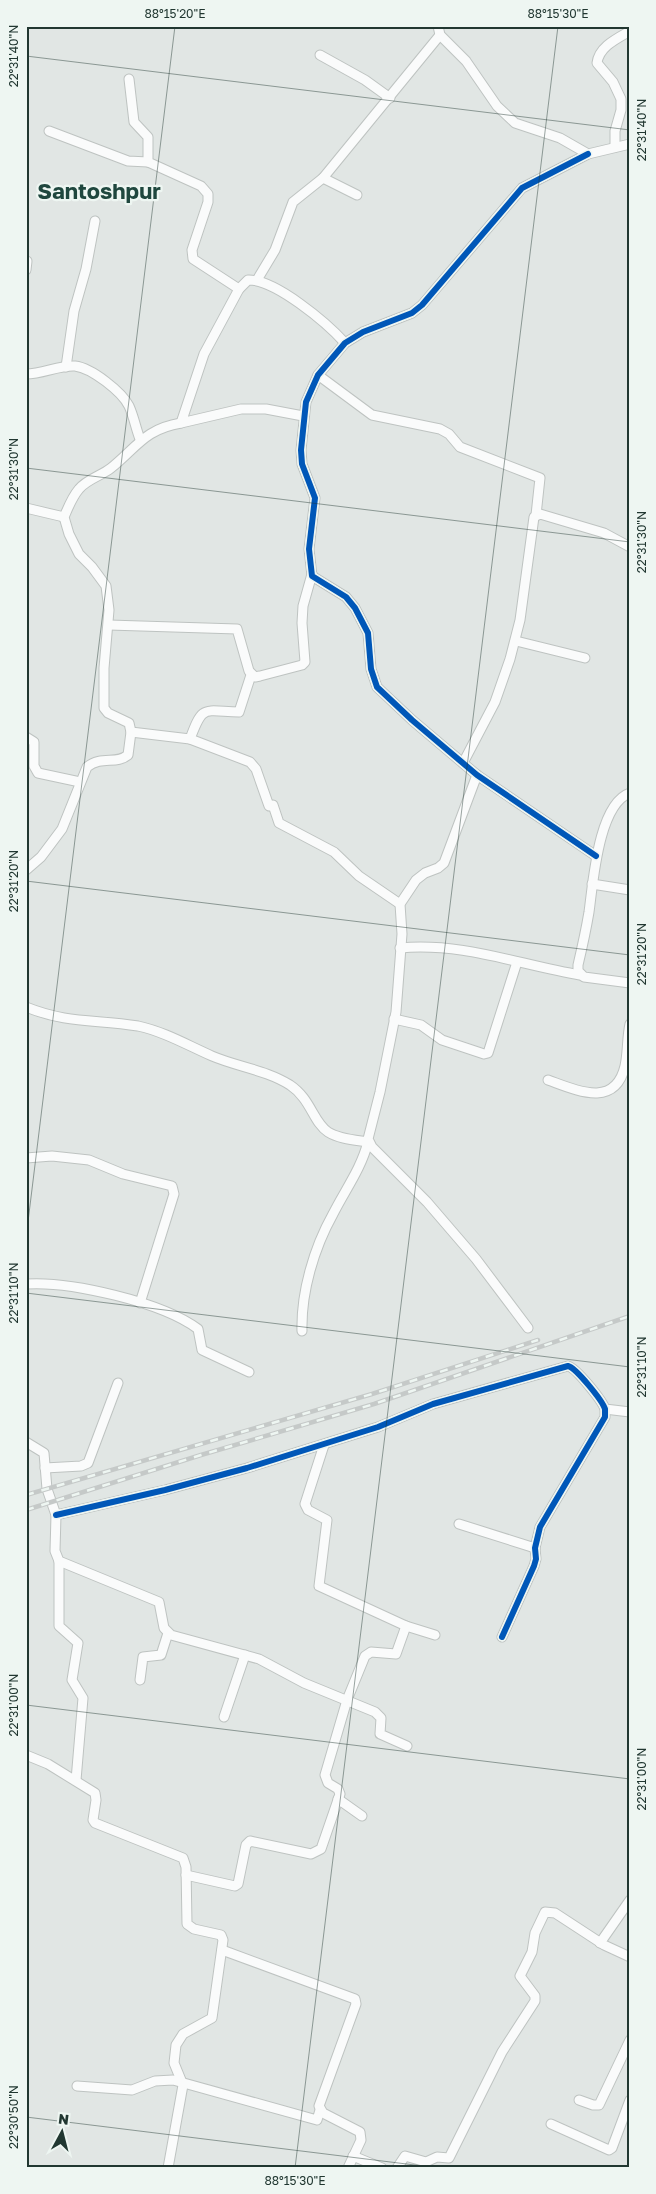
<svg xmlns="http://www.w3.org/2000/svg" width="656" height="2194" viewBox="0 0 656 2194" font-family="'Golos Text',sans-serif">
<rect width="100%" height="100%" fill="#e1e6e4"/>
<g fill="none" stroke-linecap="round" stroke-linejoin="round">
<g stroke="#bec3c1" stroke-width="11">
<g id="street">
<polyline points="438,26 440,35 466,61 497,106 515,123 560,138 588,154 630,144"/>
<polyline points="320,55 365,80 390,98"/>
<polyline points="129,79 134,122 148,137 148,162 201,186 208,194 208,202 192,250 193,259 239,289"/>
<polyline points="49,131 128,161 148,162"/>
<path d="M615 147V131L621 110V99L613 82 597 63C599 47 616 39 630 31"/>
<polyline points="588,154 522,188 422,305 412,313 363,332 345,343 318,375 306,402 301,450 302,464 315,498 309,549 312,576 346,597 355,608 368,633 371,669 377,687 412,720 477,775 596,856"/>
<polyline points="357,195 323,178 440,35"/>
<polyline points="26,270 27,261"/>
<polyline points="257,280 275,250 293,202 323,178"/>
<polyline points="66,367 74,311 86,269 95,221"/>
<path d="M26 374C43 374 59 365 75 366 92 368 122 392 129 406 134 417 136 429 140 439"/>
<polyline points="318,375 372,415 440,429 449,434 460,447 540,478 536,515"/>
<path d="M303 416 266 409H241L181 423 204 354 239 289 248 280C275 279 327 323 345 343"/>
<polyline points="26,508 64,517"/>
<polyline points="109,625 237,629 249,671 255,677 260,676 302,665 305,662 302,623 303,606 312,574"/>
<polyline points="516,641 585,658"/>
<polyline points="131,732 190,739 250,762 256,769 269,806"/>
<polyline points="26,737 34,742 34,766 38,773 80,782"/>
<path d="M190 739C203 704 203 711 239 712L251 675"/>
<polyline points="463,763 495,702 510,659 520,620 534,517 540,514 604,533 630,547"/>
<polyline points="477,775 444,863 438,868 425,873 416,880 400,904 402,934 396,1012 380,1092 368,1139 372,1147 427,1202 476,1259 528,1328"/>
<path d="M630 793C598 804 593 884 589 912 586 930 582 948 578 965V971L584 977 630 983"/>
<polyline points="273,805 279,823 334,852 359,876 400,904"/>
<path d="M26 870 41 857 62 829 87 767C102 755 116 765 128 755L131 732 129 723 108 713 104 708V668L109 610 106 586 92 567 79 554 69 534 64 517C68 508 72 497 79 489 87 479 101 476 111 468 137 447 145 429 181 423"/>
<polyline points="592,884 630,890"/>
<path d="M400 948C462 942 520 965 580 975"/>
<path d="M26 1007C68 1024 96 1019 138 1026 165 1032 187 1045 212 1056 238 1067 266 1070 290 1085 311 1099 313 1122 328 1132 339 1139 355 1140 368 1142 361 1169 345 1190 333 1214 314 1248 301 1292 302 1331"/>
<polyline points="394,1019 421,1025 442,1040 484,1054 488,1053 517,962"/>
<path d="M548 1080C576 1090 615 1109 625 1066 628 1052 627 1037 630 1024"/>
<polyline points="26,1158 52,1156 89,1160 123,1174 172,1186 174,1194 140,1303"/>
<path d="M26 1284C70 1281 162 1302 198 1329L202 1350 249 1372"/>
<polyline points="605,1409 630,1412"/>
<polyline points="26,1442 44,1453 47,1489 56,1515 55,1551 59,1561 159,1602 164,1628 171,1635 259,1659 304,1683 375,1712 381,1718 380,1734 407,1746"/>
<polyline points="324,1445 305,1504 308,1510 327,1520 319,1586 406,1626 435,1635"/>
<polyline points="45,1468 81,1466 88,1463 118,1383"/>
<path d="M56 1515 165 1490 247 1468 378 1427 433 1404 568 1366C576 1368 602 1400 605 1409 605 1410 605 1415 605 1417L540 1527 535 1548 536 1559 534 1566 502 1637"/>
<polyline points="459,1524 535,1548"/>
<polyline points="59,1561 59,1626 78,1643 72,1680 83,1698 76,1780"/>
<polyline points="140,1680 143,1657 161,1655 168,1633"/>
<polyline points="224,1717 245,1655"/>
<polyline points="26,1755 48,1764 95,1793 96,1800 93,1820 95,1823 183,1858 186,1867 187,1924 194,1929 221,1935 223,1940 212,2018 183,2034 176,2045 174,2063 183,2085 168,2168"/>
<polyline points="338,1799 362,1816"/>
<polyline points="186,1875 235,1886 238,1884 246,1845 250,1841 311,1854 321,1849 340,1794 338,1789 328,1783 325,1775 347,1700 365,1656 371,1652 396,1654 406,1626"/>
<polyline points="600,1943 630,1900"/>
<polyline points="222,1950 355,1999 356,2004 319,2106 323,2113 360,2132 361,2140 348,2168"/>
<polyline points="77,2086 132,2090 155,2081 173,2080 317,2120 320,2110"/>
<polyline points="579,2100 593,2105 599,2105 630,2040"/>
<polyline points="551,2124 609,2150 612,2148 630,2100"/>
<polyline points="353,2156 382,2168"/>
<polyline points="397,2168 405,2156 426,2162 437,2157 449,2158 502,2052 535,2001 535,1996 520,1976 532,1952 535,1933 545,1912 555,1913 604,1945 630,1957"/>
</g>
</g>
<use href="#street" stroke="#fafbfb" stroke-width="9"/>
<g stroke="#c5c9c8" stroke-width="4.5">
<g id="rail">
<polyline points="26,1495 372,1394 538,1340"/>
<polyline points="26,1510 201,1455 374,1404 630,1316"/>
</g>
</g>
<use href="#rail" stroke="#eef6f2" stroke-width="2.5" stroke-dasharray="8" stroke-linecap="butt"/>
<g stroke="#eef6f2" stroke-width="9">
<g id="cycleway">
<polyline points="588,154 522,188 422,305 412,313 363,332 345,343 318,375 306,402 301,450 302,464 315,498 309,549 312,576 346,597 355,608 368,633 371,669 377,687 412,720 477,775 596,856"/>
<path d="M56 1515 165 1490 247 1468 378 1427 433 1404 568 1366C576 1368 602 1400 605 1409 605 1410 605 1415 605 1417L540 1527 535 1548 536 1559 534 1566 502 1637"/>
</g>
</g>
<use href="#cycleway" stroke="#0057b8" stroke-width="6"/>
</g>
<path fill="none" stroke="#213731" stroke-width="1" stroke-opacity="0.45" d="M26 56 630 130M26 468 630 542M26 881 630 955M26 1238 175 26M26 1293 630 1367M26 1705 630 1779M26 2117 439 2168M295 2168 558 26"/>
<g text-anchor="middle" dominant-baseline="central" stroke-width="4.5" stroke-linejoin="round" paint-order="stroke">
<g font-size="22" font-weight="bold" fill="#1f473e" stroke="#eef6f2">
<text x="99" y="190">Santoshpur</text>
</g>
</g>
<rect width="656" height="2194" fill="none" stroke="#eef6f2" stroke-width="55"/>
<g transform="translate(62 2132) rotate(7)" stroke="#eef6f2" stroke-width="4" paint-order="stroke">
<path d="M0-4L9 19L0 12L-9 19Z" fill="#213731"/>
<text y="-8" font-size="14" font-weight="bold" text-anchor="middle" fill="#213731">N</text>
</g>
<rect x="28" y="28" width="600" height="2138" fill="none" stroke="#213731" stroke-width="2"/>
<g font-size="12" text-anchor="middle" fill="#213731">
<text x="175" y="18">88°15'20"E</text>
<text x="558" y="18">88°15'30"E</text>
<text transform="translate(14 56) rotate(-90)" y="4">22°31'40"N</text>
<text transform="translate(642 130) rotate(-90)" y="4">22°31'40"N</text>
<text transform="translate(14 469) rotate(-90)" y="4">22°31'30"N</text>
<text transform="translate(642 542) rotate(-90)" y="4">22°31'30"N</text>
<text transform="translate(14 881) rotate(-90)" y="4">22°31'20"N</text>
<text transform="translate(642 954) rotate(-90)" y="4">22°31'20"N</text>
<text transform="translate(14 1293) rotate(-90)" y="4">22°31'10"N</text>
<text transform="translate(642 1367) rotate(-90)" y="4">22°31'10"N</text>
<text transform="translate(14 1705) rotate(-90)" y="4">22°31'00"N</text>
<text transform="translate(642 1779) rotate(-90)" y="4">22°31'00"N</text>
<text transform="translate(14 2117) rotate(-90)" y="4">22°30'50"N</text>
<text x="295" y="2185">88°15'30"E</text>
</g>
</svg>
